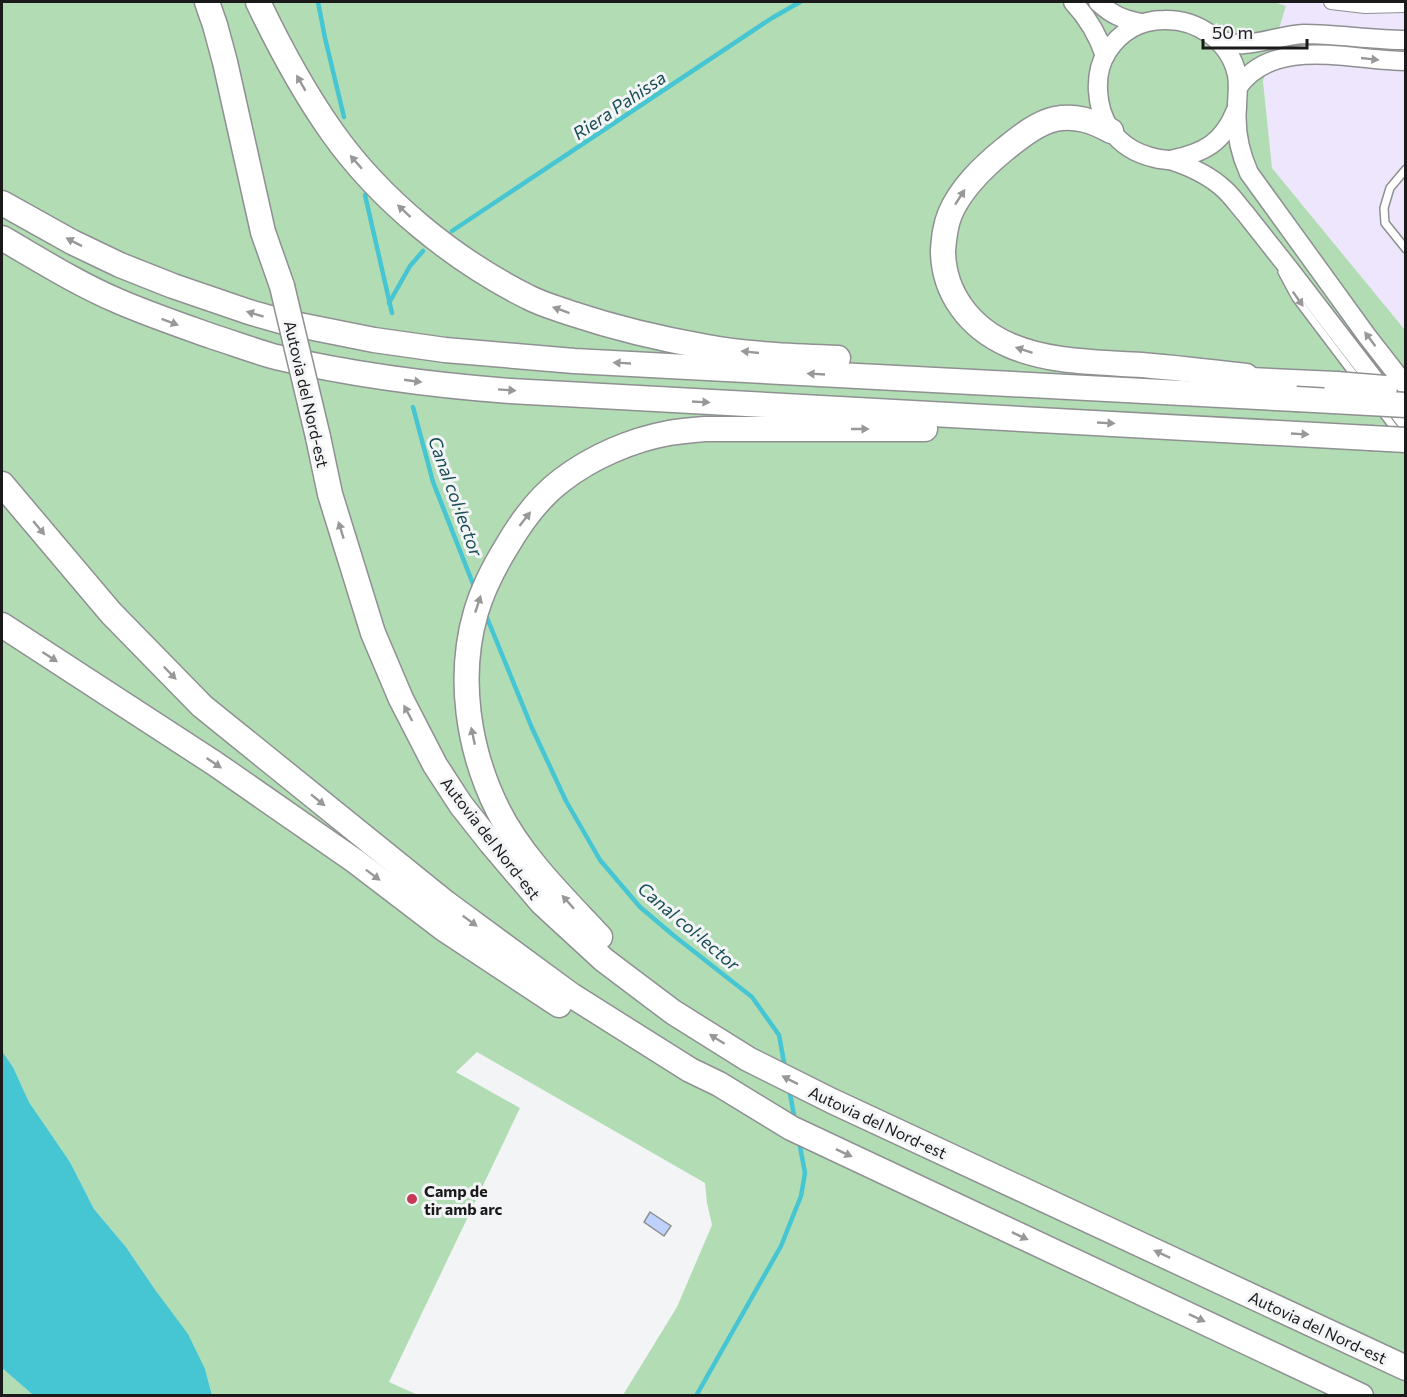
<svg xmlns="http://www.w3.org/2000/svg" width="1407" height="1397" viewBox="0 0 1407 1397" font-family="Commissioner,sans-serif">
<rect width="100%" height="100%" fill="#f3f4f6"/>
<polygon fill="#eee6fc" points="1274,2 1405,2 1405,330 1272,168 1263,81 1286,6"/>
<g fill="#b2ddb4">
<polygon points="2,2 1274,2 1286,6 1263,81 1272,168 1405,330 1405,1395 623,1395 677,1307 712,1225 707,1203 705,1183 477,1052 456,1072 520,1108 389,1382 418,1395 212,1395 205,1369 156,1291 126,1247 94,1209 70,1162 29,1102 13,1067 2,1051"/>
<polygon points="2,1368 33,1395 2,1395"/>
</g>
<polygon fill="#46c5d2" points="2,1051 13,1067 29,1102 70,1162 94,1209 126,1247 156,1291 188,1334 205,1369 212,1395 33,1395 2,1368"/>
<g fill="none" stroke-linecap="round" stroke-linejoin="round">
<g stroke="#46c5d2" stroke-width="4.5">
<polyline points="318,2 325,38 344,117"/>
<polyline points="365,195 392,313"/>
<polyline points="452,231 772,18 800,2"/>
<polyline points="389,303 410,266 423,251"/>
<polyline points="413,407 433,482 475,589"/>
<polyline points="485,613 532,728 566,801 600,860 640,907 673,935 752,997 779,1035 785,1068"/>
<polyline points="789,1088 795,1121"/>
<polyline points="696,1396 781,1246 801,1196 805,1173 799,1141"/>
</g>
</g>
<polygon fill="#bfd2ff" stroke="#8e8f90" stroke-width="1.5" points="650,1212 671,1226 664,1236 644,1222"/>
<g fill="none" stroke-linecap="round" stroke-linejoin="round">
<g stroke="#8f9092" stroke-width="10">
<g id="service">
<polyline points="1406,169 1390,188 1384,208 1385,223 1406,249"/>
<polyline points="1282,272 1296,298 1358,380"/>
<polyline points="1379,408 1398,433"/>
</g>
</g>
<g stroke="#8f9092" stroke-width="16">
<polyline id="minor" points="1331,2 1365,6 1406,5"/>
</g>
<g stroke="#8f9092" stroke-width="21">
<g id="secondary">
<path d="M1073 2C1088 18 1098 35 1105 56"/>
<path d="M1098 2C1112 15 1122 19 1141 23"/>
<path d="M1217 39C1226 42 1235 45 1244 44 1264 43 1283 35 1304 34 1338 34 1371 40 1406 40"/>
<path d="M1238 87C1275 35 1352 61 1406 61"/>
<path d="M1170 160C1204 153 1223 143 1236 110"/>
<path d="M1406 386 1367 336 1249 173C1240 153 1235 129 1237 107 1237 96 1239 86 1237 75 1230 41 1197 19 1164 20 1140 20 1120 32 1107 52 1093 74 1096 108 1110 129 1121 145 1137 154 1155 158 1161 160 1167 159 1173 161 1191 167 1210 176 1224 189 1232 196 1238 205 1245 213 1260 232 1275 251 1290 270 1329 320 1367 371 1406 421"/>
</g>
</g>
<g stroke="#8f9092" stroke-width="27">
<g id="motorway">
<polyline points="207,2 215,25 225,62 263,232 282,286"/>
<path d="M258 2C279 46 303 91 332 132 380 200 454 260 528 297 541 304 556 308 570 313 615 328 661 339 707 347 750 355 794 356 838 358"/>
<path d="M1111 131C1093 121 1076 115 1055 119 1037 123 1019 138 1005 149 983 167 961 188 950 214 945 226 944 238 943 250 943 293 970 328 1009 345 1050 363 1098 362 1142 365 1177 368 1212 372 1246 376"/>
<polyline points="2,203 72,242 120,265 173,286 249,312 284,322 374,340 445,350 574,361 1296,399"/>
<path d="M2 238C40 260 78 284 118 301 148 314 180 325 211 336 233 343 254 351 276 357 353 375 431 385 510 391L1370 438"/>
<polyline points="1229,379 1336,384"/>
<polyline points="318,437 330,494 373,633 401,699 435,765 461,805 491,843 542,903 604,960 673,1012 748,1059 832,1101 1406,1368"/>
<polyline points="2,484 111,613 202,706 446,903 571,995 690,1070 719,1084 791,1128 1361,1396"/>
<polyline points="2,625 214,763 355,861 444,929 559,1005"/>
<path d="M600 937C564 898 522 858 498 810 468 750 457 677 476 612 483 588 494 567 507 546 521 522 539 497 562 480 592 457 631 440 669 433 681 431 693 430 705 429H925"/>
</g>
</g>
<use href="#service" stroke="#fff" stroke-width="7"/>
<use href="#minor" stroke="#fff" stroke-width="14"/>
<use href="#secondary" stroke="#fff" stroke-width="18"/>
<use href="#motorway" stroke="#fff" stroke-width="24"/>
<g stroke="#8f9092" stroke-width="27" stroke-linecap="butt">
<g id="motorway-bridge">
<polyline points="282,286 318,437"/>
<polyline points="1336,384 1385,388"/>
<polyline points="1296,399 1406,405"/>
<polyline points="1370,438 1406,440"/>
</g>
</g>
<use href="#motorway-bridge" stroke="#fff" stroke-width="24"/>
</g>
<defs><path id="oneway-solid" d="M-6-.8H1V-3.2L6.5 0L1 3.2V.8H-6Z" transform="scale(1.5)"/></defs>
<g fill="#989898">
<use href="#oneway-solid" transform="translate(1370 59) rotate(6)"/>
<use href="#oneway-solid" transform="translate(301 83) rotate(-120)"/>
<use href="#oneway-solid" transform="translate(356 162) rotate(-131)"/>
<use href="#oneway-solid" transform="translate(960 197) rotate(-57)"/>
<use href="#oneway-solid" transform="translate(404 211) rotate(-137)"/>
<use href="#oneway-solid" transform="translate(74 242) rotate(-153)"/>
<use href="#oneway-solid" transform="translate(1298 299) rotate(55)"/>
<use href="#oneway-solid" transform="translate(561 310) rotate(-160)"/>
<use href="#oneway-solid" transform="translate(255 314) rotate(-163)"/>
<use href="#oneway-solid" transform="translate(170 322) rotate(21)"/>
<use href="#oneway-solid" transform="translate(1370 339) rotate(-127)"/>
<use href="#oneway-solid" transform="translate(1024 350) rotate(-162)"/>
<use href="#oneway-solid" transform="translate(750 352) rotate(-174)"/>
<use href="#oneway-solid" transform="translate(622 363) rotate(-177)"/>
<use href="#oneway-solid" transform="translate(816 374) rotate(-177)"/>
<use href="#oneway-solid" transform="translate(413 381) rotate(8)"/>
<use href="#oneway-solid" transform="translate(507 390) rotate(4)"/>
<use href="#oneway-solid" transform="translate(701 402) rotate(3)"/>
<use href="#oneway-solid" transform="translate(1106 423) rotate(3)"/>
<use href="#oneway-solid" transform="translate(860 429)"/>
<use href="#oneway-solid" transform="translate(1300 434) rotate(3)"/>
<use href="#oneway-solid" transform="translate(525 519) rotate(-52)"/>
<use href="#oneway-solid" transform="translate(39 528) rotate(50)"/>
<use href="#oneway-solid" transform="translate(341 530) rotate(-107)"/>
<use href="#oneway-solid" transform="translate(478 604) rotate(-72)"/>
<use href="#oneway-solid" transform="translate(50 657) rotate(33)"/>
<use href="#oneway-solid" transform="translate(170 673) rotate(46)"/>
<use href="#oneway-solid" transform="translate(408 713) rotate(-118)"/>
<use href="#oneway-solid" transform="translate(473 736) rotate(-102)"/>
<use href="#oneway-solid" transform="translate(214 763) rotate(34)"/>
<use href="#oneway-solid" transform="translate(318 800) rotate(39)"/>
<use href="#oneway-solid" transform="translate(373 875) rotate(37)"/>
<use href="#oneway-solid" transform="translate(568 902) rotate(-132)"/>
<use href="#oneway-solid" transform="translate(470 921) rotate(36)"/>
<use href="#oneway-solid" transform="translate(717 1039) rotate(-148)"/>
<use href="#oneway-solid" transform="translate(790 1080) rotate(-153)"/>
<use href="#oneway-solid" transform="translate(844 1153) rotate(25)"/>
<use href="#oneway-solid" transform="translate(1020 1236) rotate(25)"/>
<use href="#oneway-solid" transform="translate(1162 1254) rotate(-155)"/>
<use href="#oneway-solid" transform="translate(1197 1318) rotate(25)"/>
</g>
<circle fill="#c83857" stroke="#f3f4f6" stroke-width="2" cx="412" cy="1199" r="6"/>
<g text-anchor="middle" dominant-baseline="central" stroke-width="6" stroke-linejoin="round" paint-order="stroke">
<g font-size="16" fill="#1a1a1b" stroke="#f3f4f6">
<text transform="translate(307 394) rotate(77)">Autovia del Nord-est</text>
<text transform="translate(491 838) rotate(52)">Autovia del Nord-est</text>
<text transform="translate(878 1122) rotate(25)">Autovia del Nord-est</text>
<text transform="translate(1318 1327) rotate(25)">Autovia del Nord-est</text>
</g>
<g font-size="16" font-weight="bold" fill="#1a1a1b" stroke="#f3f4f6" text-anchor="start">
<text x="424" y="1190">Camp de<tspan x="424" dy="18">tir amb arc</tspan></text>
</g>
<g font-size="18" font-style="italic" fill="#174d53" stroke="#f3f4f6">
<text transform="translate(619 105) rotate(-34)">Riera Pahissa</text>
<text transform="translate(456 496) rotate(70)">Canal col·lector</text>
<text transform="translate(689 926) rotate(40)">Canal col·lector</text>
</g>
</g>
<rect width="1407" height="1397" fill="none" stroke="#1a1a1b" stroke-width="6"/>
<path d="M1203 39v9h104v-9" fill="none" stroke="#1a1a1b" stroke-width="3"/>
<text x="1212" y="39" font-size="18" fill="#1a1a1b" stroke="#f3f4f6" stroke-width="4.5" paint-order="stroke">50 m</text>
</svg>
